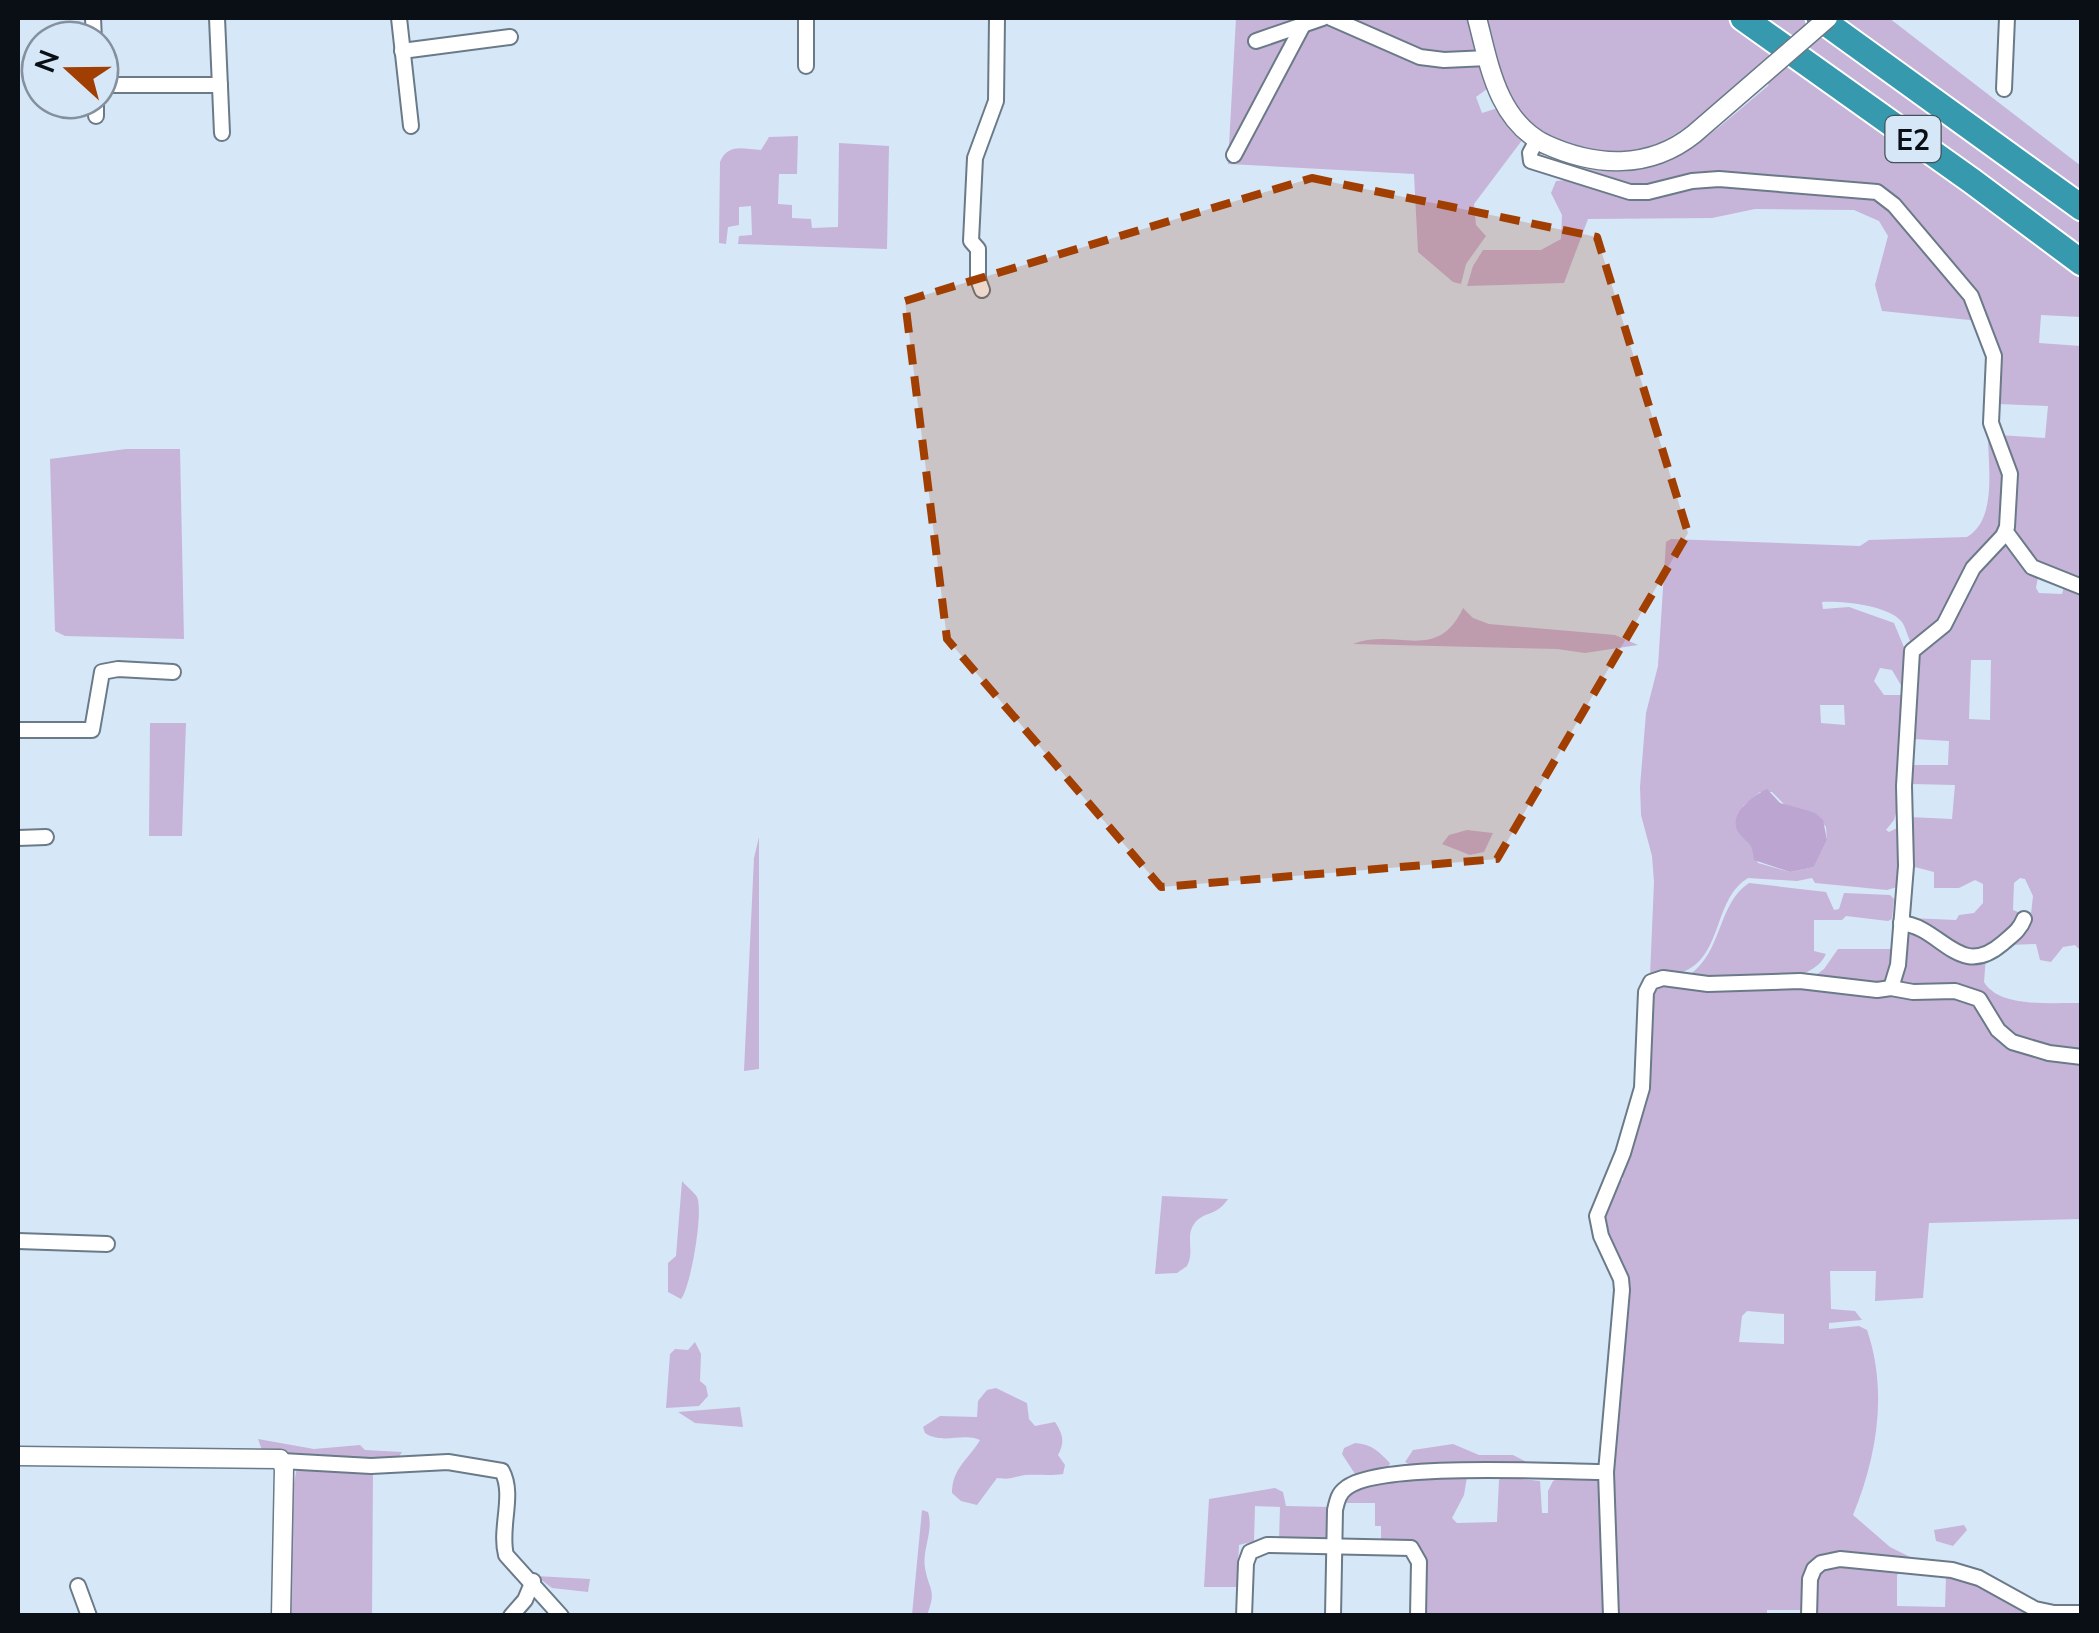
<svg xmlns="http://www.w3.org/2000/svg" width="2099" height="1633" viewBox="0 0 2099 1633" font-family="Mulish,sans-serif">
<rect width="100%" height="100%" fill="#d6e7f8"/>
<g fill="#c7b4d9" fill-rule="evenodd">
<polygon points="1236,18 1471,18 1475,54 1487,89 1476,97 1482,113 1498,108 1504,120 1523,139 1474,204 1476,225 1486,236 1466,264 1461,284 1453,282 1418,252 1414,174 1228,164"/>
<path d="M1485 18H1728L2081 273V317L2041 315 2039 343 2081 346V582L2037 567 2012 533 2014 462 1998 435 2045 438 2048 406 1999 404 1978 302 1890 195 1790 180 1636 188 1535 158V152C1647 200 1687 154 1769 85L1750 72C1694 122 1644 179 1563 141 1545 133 1524 123 1513 105 1498 80 1493 46 1485 18Z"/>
<polygon points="1758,18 1807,18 2081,217 2081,252"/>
<polygon points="1841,18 1889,18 2081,166 2081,194"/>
<path d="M798 136 797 174H779L778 204 792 205V218L811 219 812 228 838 227 839 143 889 146 887 249 738 244 739 236 752 235 751 206 739 207V225L728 227 726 244 719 243 720 162C728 143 743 149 761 150L769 137Z"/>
<polygon points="1567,180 1588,183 1616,193 1711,183 1876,195 1961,290 1979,321 1882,311 1875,285 1888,236 1879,221 1854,210 1755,209 1712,218 1588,219 1564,283 1467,286 1473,266 1483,250 1541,250 1561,239 1562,215 1551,193 1556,181"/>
<path d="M1988 429 2006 477 2003 525 1949 611 1912 645C1908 638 1906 628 1902 622 1888 605 1842 601 1822 602L1823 609 1849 607 1894 623 1906 652 1905 692 1892 670 1880 668 1874 681 1884 695H1901L1905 703 1903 762 1896 785 1902 791 1894 820 1886 830 1889 832 1899 827 1903 851 1897 887 1887 890 1815 883 1812 878 1797 881 1748 878C1715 897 1722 951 1689 969 1678 976 1663 975 1650 976L1654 882 1652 856 1641 815 1640 787 1646 713 1658 666 1666 542 1671 539 1860 546 1869 540 1967 537C1999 518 1987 462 1988 429ZM1820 705H1844L1845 725 1821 723ZM1760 792H1772L1785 805 1814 812 1826 827 1827 840 1814 867 1790 872 1758 863 1749 839 1743 806Z"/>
<polygon points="126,449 180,449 184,639 65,636 55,631 50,459"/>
<path d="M2004 539 2038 577 2036 588 2039 593 2062 594 2064 587 2081 591V951L2075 945 2063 947 2051 962 2040 960 2036 944 2010 945 2028 914H2031L2033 896 2025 879 2020 878 2014 883 2013 910 2023 914 1997 945 1968 954 1910 921V918L1956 920 1959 915 1974 913 1983 903V884L1975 880 1959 888H1934V872L1911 866 1909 817 1952 819 1955 785 1912 784 1913 765H1948L1949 741 1913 739 1916 658 1966 585ZM1971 660H1991L1990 720 1969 719Z"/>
<path d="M1463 608 1473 618 1489 624 1615 635 1638 645 1585 653 1557 649 1353 644C1396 627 1437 664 1463 608Z"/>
<polygon points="150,723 186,723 182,836 149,836"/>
<polygon points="1467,830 1493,833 1484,852 1470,855 1442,844 1449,835"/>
<polygon points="759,837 759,1069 744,1071 754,858"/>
<path d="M1749 883 1826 892 1834 910 1839 909 1844 893 1890 895 1894 899 1892 919 1888 921 1846 916 1842 920H1814V951L1826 954C1809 992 1723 980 1689 975 1723 952 1717 904 1749 883Z"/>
<path d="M1908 926 1930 938 1986 956 1984 982C2000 1009 2053 1002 2081 1003V1053C2037 1049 2011 1041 1985 1002L1899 983Z"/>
<polygon points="1838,949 1893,949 1893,964 1885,986 1812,978 1824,969"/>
<path d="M1656 984 1786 986 1963 996 1972 1000 1993 1033 2081 1061V1219L1929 1223 1923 1298 1875 1301 1876 1271H1830L1831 1309 1855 1311 1862 1320 1829 1323V1329L1859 1326 1867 1330C1888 1391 1877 1457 1853 1515L1890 1547 1914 1559 1913 1564 1822 1558 1805 1610H1767V1616L1615 1615 1613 1449 1626 1301 1601 1217 1617 1180H1623L1621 1167 1632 1138 1651 991ZM1747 1311 1784 1314V1344L1739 1342 1742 1316Z"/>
<path d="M682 1181C685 1185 695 1193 697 1197 704 1212 690 1289 681 1299L668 1292V1263L676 1256Z"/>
<path d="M1162 1196 1228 1199C1216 1217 1203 1211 1194 1224 1185 1236 1195 1252 1187 1266L1177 1273 1155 1274Z"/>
<polygon points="695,1342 701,1354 700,1381 706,1386 708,1396 699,1406 666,1408 670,1354 675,1349 688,1350"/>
<path d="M996 1388 1027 1403 1029 1419 1035 1426 1055 1422C1063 1434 1065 1442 1058 1455L1065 1465 1063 1474C1048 1476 1038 1474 1025 1475 1013 1477 1010 1480 997 1478L977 1505 961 1501 952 1493C952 1468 969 1459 980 1440 963 1432 943 1445 925 1433L923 1427 940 1416 977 1417 978 1401 987 1390Z"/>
<polygon points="740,1407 743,1427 695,1423 678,1412"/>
<polygon points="258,1439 314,1449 360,1445 365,1450 402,1452 396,1461 304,1458 262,1450"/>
<path d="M1355 1443C1372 1444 1379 1452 1390 1463L1388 1468 1357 1477 1342 1454 1344 1448Z"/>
<polygon points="1453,1444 1479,1455 1513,1455 1532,1465 1413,1466 1405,1462 1413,1450"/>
<polygon points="297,1467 373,1470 372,1615 290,1616 292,1494"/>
<polygon points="1441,1476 1467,1477 1464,1495 1452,1518 1457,1523 1497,1522 1499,1480 1502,1477 1540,1481 1542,1513 1548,1513 1548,1491 1553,1481 1560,1478 1599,1480 1602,1483 1608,1615 1422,1615 1413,1544 1381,1541 1381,1526 1375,1526 1375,1503 1341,1503 1346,1493 1374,1483"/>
<polygon points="1275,1488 1283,1492 1286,1506 1330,1507 1327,1539 1279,1541 1280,1507 1255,1506 1254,1541 1239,1545 1237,1587 1204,1587 1209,1499"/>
<path d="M922 1510 928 1512C934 1531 922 1549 925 1568 929 1591 937 1589 927 1615H912Z"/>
<polygon points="1964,1525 1967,1530 1953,1546 1936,1541 1934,1530"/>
<polygon points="1825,1565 1902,1570 1897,1575 1897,1606 1945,1607 1946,1577 1951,1575 1964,1578 2038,1616 1813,1616 1813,1580"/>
<polygon points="536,1576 590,1579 588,1592 552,1588"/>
</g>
<path fill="#bca5d1" d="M1767 789 1780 803 1814 812 1823 820 1827 840 1814 867 1790 872 1754 860C1752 840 1749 846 1739 833 1726 815 1754 795 1767 789Z"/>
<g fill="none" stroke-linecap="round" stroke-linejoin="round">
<g stroke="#6a7a88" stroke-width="18">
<g id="minor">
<polyline points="93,18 94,40"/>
<polyline points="217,18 222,133"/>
<polyline points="399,18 411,126"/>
<polyline points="806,18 806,66"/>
<polyline points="1331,18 1420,57 1444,60 1488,58"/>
<polyline points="1256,41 1323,18"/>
<polyline points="402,51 510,37"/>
<polyline points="100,85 220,85"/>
<polyline points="2004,89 2007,18"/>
<polyline points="96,100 96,116"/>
<polyline points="1537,140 1530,153 1531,161 1630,192 1648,192 1692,181 1719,179 1877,192 1894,205 1971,296 1994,356 1991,423 2010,474 2007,527 2003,536 1973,568 1944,625 1912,651 1904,786 1906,866 1898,965 1891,988"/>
<polyline points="1234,155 1302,27"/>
<polyline points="982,290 978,279 978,249 971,241 975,158 996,101 997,18"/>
<polyline points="2006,532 2032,567 2082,587"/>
<polyline points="18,730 92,730 102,672 118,669 173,672"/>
<polyline points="18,838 46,837"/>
<path d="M1901 923C1942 927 1959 981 2003 943 2012 935 2020 930 2024 919"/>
<polyline points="18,1241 107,1244"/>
<path d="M282 1461 371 1466 448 1462 502 1471C515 1495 499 1528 506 1555L561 1616"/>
<polyline points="78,1586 89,1616"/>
<polyline points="511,1616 525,1600 533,1581"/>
<polyline points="1244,1616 1246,1563 1250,1552 1267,1545 1411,1548 1419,1562 1418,1616"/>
<path d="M1333 1616 1335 1510C1337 1502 1338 1494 1345 1489 1375 1461 1558 1472 1606 1472"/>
<polyline points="1611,1616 1606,1472 1622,1290 1621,1279 1601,1236 1597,1216 1623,1153 1642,1088 1646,992 1651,982 1663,978 1708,984 1800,981 1877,990 1891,988 1913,992 1955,991 1979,999 1998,1030 2012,1042 2049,1053 2082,1057"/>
<polyline points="1809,1616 1810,1579 1814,1569 1821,1563 1840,1559 1952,1570 1979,1578 2035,1609 2054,1613 2082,1613"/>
</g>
</g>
<g stroke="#6a7a88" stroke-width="21">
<g id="tertiary">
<path d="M1477 18C1489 64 1497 120 1545 144"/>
<polyline points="18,1456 280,1459 284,1468 281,1616"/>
</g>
</g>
<g stroke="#fff" stroke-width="29">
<g id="motorway">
<polyline points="1743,18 1972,181 2082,263"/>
<polyline points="1819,18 2082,208"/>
</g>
</g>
<use href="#minor" stroke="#fff" stroke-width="14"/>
<use href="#tertiary" stroke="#fff" stroke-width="18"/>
<use href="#motorway" stroke="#3699ae" stroke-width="25"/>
<g stroke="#6a7a88" stroke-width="21" stroke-linecap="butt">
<path id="tertiary-bridge" d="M1545 144C1595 167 1649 170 1694 134L1828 18"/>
</g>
<use href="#tertiary-bridge" stroke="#fff" stroke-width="18"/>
</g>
<path fill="#a13e02" fill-opacity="0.2" stroke="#a13e02" stroke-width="8" stroke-dasharray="20 12" stroke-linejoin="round" d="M1312 178 1597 237 1688 533 1497 859 1161 887 947 639 905 301Z"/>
<g text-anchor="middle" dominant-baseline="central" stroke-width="8" stroke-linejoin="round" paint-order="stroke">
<rect fill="#d6e7f8" stroke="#465058" stroke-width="2.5" x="1885.5" y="116" width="55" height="46" rx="8"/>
<g font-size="28" font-weight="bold" fill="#090f14">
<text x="1913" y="139">E2</text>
</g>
</g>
<rect width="2099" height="1633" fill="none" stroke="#090f14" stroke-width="40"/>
<g transform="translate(70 70) rotate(291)"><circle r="48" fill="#d6e7f8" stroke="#84919d" stroke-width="2.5"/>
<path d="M0-8L18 38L0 25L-18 38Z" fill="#a13e02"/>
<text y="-15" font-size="28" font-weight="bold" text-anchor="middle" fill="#090f14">N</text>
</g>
</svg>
